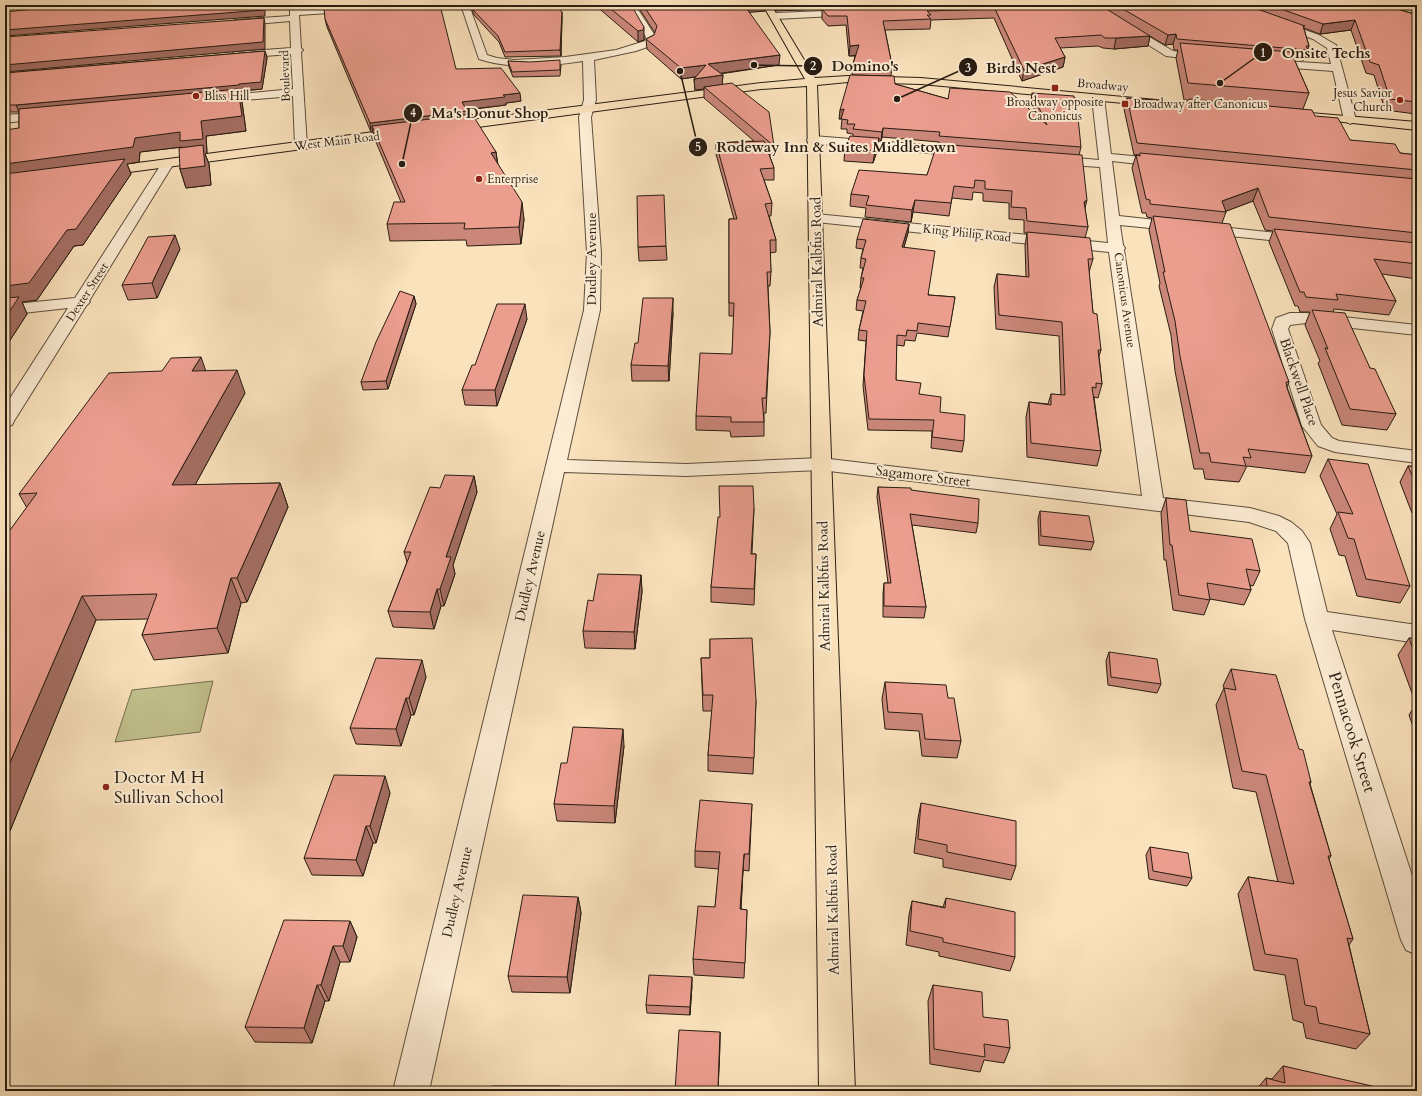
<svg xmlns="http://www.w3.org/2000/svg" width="1422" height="1096" viewBox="0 0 1422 1096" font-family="Cardo,serif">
<rect width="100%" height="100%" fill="#fae2bc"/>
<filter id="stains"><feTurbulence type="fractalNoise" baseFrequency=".005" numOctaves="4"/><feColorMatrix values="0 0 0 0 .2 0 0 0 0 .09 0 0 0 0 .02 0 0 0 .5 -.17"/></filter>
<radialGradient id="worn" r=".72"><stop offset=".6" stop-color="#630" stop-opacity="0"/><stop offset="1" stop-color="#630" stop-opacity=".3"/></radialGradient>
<g fill="#c2c28e" stroke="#756f50">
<polygon points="1371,5 1417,5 1417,19"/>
<polygon points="213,681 200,732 115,742 132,690"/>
</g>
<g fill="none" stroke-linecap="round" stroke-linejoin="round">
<g stroke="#5c4e3c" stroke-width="2">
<g id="minor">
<polygon points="290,5 298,5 299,10 367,5 407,5 403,8 299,15 301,48 303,50 301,52 307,146 301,150 295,146 293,96 210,103 204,100 210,97 293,89 291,54 235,58 230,55 235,52 291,48 290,21 235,26 230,23 235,20 290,16"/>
<path d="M461 5H469L487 55 497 58 515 60 565 57 616 50 645 41 646 37 627 5H635L656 37 653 45 636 51 594 60 596 100 591 117 601 253 600 310 567 460 686 464 821 458 1142 496 1109 252 816 222 811 221 809 218 811 215 816 214 1108 243 1100 167 1054 164 1048 160 1054 156 1099 160 1092 98 1098 95 1104 98 1111 154 1165 159 1171 163 1165 167 1112 161 1119 216 1305 236 1307 239 1305 242 1300 243 1120 225 1123 245 1125 248 1124 250 1163 498 1250 508 1279 516 1291 522 1302 531 1310 543 1327 612 1417 625V643L1332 630 1417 891V955L1406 950 1401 940 1305 619 1288 543 1276 531 1249 522 821 470 686 476 564 472 429 1091H393L584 310 587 253 579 117 584 100 583 61C549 66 513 70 479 59Z"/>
<polygon points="1085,5 1095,5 1173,51 1207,55 1212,58 1207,61 1166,56"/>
<polygon points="1222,5 1235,5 1319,35 1336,45 1356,120 1354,122 1350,124 1344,120 1333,71 1267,66 1262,63 1267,60 1331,64 1327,48 1313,39"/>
<polygon points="851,10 856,13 854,15 775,19 770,16 775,13"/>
<polygon points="48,112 52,113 54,115 52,117 5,123 5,115"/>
<polygon points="813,136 964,148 970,152 964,156 809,143 807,140 809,137"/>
<polygon points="168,159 174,163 89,301 90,302 86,306 14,421 12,425 5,427 5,406 68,308 5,315 5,305 75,298 162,163"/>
<polygon points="1290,313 1306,313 1417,325 1417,335 1306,323 1290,325 1288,329 1321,425 1332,438 1339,441 1417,451 1417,463 1335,452 1318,446 1302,426 1272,329 1276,318"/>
</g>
</g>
<g stroke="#281c11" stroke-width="2">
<g id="major">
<polygon points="763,5 771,5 815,78 848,76 921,78 1156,100 1162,103 1156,106 921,84 848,82 817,85 855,1091 819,1091 807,86 761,89 448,131 442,127 448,123 761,83 805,79"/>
<polygon points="1310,113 1417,122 1417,130 1306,118 1304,116"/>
<polygon points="404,128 408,129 410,132 408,135 99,176 93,172 99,168"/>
</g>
</g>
<use href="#minor" fill="#fcecd3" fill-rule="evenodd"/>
<use href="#major" fill="#fae2bc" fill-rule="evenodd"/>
</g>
<g fill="#ca877a" stroke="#281c11">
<polygon points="470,5 557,5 556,6 562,17 561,56 505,57 499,42 474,15"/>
<polygon points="595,5 631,5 644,37 644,40 638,42"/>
<polygon points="637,5 765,5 765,11 749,12 779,65 720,74 723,75 722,84 774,146 774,158 769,154 774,168 774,180 764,180 772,203 771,216 769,216 776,240 776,252 770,253 771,272 770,286 768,286 770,332 766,413 764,413 764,436 731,437 730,431 696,430 696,416 732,354 734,316 729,316 729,219 734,219 716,154 716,143 754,141 704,98 704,89 695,90 694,79 696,77 681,79 647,49 646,39 654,35 655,33"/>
<polygon points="772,5 1384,5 1417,15 1417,116 1416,114 1385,110 1374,75 1366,73 1351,30 1320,34 1304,28 1304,29 1309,46 1304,60 1294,59 1309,93 1303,109 1350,140 1400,153 1417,155 1417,279 1382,274 1396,301 1389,315 1334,309 1333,312 1370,368 1396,414 1387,430 1342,425 1318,363 1320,361 1305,325 1310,312 1300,312 1298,306 1295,306 1269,242 1273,231 1265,230 1253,201 1226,211 1226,212 1222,223 1289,382 1287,387 1312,456 1305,473 1247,466 1239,482 1205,479 1203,469 1194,469 1175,371 1171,335 1159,286 1160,283 1149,230 1152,218 1147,217 1146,213 1142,213 1132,168 1136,155 1139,155 1134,155 1124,109 1127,98 1188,102 1188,100 1184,100 1176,58 1178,50 1174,50 1173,44 1165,45 1150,36 1148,46 1114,49 1103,48 1098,46 1060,48 1065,57 1063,67 1022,81 994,18 931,20 930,29 885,30 892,65 891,76 852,75 853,64 855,56 849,56 846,25 828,26 822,19 822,9 776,11"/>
<polygon points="325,19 456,69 521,101 506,103 506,105 467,110 468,114 496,152 498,165 524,219 521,244 467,246 466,240 390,241 387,224 401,202 376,142 373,132 371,132 327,27"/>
<polygon points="265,51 267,58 262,89 241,91 241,92 239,92 242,102 246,131 206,136 207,153 205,154 209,164 211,185 186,188 180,169 182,147 140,152 139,162 127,164 131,174 83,245 74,246 37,300 22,302 27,314 5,348 19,128 19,112 5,112 5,73"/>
<polygon points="508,61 561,65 560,76 513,77 509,67"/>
<polygon points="895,84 948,99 1037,116 1031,102 1032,93 1081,147 1079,155 1085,209 1088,227 1085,238 1093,259 1089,272 1093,313 1101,350 1099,356 1102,384 1098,398 1094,397 1101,451 1097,466 1027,457 1026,417 1029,402 1048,404 1051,394 1061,395 1059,336 996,329 994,287 997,274 1026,277 1025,245 1027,233 1024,233 1024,220 1009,219 1009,203 983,201 983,193 973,192 972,200 952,198 949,216 913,212 911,222 865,217 866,208 850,206 851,194 927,175 939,142 882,137 881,141 878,141 877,151 873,163 844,161 845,148 853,136 853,134 847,133 847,129 841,129 842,119 839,119"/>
<polygon points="909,224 908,233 904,247 929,295 955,297 948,337 917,333 915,341 905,340 904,346 896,345 896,380 920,394 940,412 964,441 962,452 931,448 932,431 868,430 863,386 866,341 858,340 859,330 863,311 856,310 857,300 861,288 860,288 861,278 863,268 860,268 861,258 863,249 856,248 857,239"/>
<polygon points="666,246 667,260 639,261 638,247"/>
<polygon points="180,249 157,298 128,300 122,285"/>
<polygon points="414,296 416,304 388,389 363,390 361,382"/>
<polygon points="673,313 669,381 632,381 631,365 638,343"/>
<polygon points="527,319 497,406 465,405 462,390 475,365"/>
<polygon points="206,371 245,393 195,485 280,483 288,507 247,602 241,603 228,653 154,660 142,635 148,619 96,620 10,831 5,831 5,537 27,508 19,494"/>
<polygon points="1328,459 1410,586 1400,603 1357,596 1345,556 1339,555 1330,529 1337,514 1320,476"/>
<polygon points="1408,466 1417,467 1417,514 1412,513 1400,482"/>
<polygon points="474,476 477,492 453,565 455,574 444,606 441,606 434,629 393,627 388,611 407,562 404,552 440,488"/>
<polygon points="878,487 911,490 978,523 976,533 912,525 926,607 924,618 883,617 883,594 884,583 888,583 877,497"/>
<polygon points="1166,498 1190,531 1260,571 1253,586 1250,585 1251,590 1244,605 1210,599 1204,615 1173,610 1166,560 1164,560 1161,513"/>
<polygon points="754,508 752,554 756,554 754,605 711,602 711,587 720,517"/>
<polygon points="1040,511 1094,542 1091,550 1039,545 1038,519"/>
<polygon points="641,575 642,592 635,649 585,648 583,631 593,601"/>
<polygon points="1409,638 1417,639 1417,738 1409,715 1416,704 1398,655"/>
<polygon points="710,639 756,700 753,774 708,771 708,755 712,711 703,711 701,658 710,658"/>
<polygon points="1109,652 1161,684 1157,693 1108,685 1106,661"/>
<polygon points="1231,669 1299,749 1311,782 1310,784 1331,856 1329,859 1353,939 1349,945 1370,1034 1356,1049 1306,1038 1303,1023 1293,1020 1285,975 1254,970 1238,894 1248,877 1278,882 1256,792 1233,788 1216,705 1224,688 1223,686"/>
<polygon points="426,677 414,715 411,715 401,746 356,744 350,728"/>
<polygon points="885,682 948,698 961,741 957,758 922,756 919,731 885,729 882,699"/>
<polygon points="624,746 615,823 557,821 554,804 567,763"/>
<polygon points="390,793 376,843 373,843 363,876 312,875 304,858"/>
<polygon points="921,803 1016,866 1011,880 943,867 943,859 914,853 918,818"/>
<polygon points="752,804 749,871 743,870 741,909 747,910 744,978 694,975 693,959 715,907 719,869 695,867 695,851"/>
<polygon points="1150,847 1192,878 1187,886 1149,879 1146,855"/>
<polygon points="578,897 581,913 570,993 512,992 508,976"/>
<polygon points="946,898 1015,957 1010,971 939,956 939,952 906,945 909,915 912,901 943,907"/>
<polygon points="350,921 357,937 350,962 340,962 329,1001 325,1001 312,1043 255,1042 245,1027"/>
<polygon points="692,985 690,1015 647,1013 646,1005"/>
<polygon points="933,985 983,1017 1010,1048 1004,1063 984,1060 980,1072 930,1064 928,1001"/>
<polygon points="1283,1066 1374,1091 1255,1091 1266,1078 1272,1079"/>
</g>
<g fill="#a46e63" stroke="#281c11">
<polygon points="5,5 48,5 5,9"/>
<polygon points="264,5 265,10 265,16 5,36 5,30"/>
<polygon points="324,5 347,5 324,7"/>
<polygon points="742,5 765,5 765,11 742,13"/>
<polygon points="562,12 562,17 561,56 560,50"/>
<polygon points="264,18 265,24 265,49 5,72 5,65"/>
<polygon points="1355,20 1351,30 1320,34 1323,24"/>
<polygon points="644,27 644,40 638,42 638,31"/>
<polygon points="1176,34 1173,44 1165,45 1168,35"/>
<polygon points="1150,36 1148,46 1114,49 1116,38"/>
<polygon points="859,45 858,55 849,56 850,46"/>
<polygon points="265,51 267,58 262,89 241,91 241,92 239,92 242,102 246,131 206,136 207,153 205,154 209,164 211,185 186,188 180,169 185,156 182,147 140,152 139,162 127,164 131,174 83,245 74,246 37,300 22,302 27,314 5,348 5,164 135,138 201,121 19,112 16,105 239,84"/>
<polygon points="780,55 779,65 708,75 708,64"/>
<polygon points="1065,57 1063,67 1022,81 1024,70"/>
<polygon points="706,65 706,75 681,79 681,68"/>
<polygon points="723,75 722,86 704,87 704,89 695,90 694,79"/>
<polygon points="520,93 521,101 506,103 506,105 463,110 462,102 503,95"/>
<polygon points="844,109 843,118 839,119 840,110"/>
<polygon points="467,111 469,119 372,126 373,132 371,132 370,123"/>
<polygon points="883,128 882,137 881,141 882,132"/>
<polygon points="879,138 877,151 873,163 875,151"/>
<polygon points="496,152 498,168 491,153"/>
<polygon points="1258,188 1253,201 1224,212 1222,201"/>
<polygon points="915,200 913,212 911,222 912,210"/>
<polygon points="1087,200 1084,212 1084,202"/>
<polygon points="522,202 524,219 521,244 519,227"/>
<polygon points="909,224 908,233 901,257 902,247"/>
<polygon points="175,235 180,249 157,298 152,283"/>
<polygon points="414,296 416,304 388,389 386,381"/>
<polygon points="673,298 673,313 669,381 668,366"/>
<polygon points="525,304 527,319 497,406 495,390"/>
<polygon points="201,357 209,380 192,371"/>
<polygon points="237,370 245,393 182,509 172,485"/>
<polygon points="474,476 477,492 453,565 455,574 444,606 440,589 446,557"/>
<polygon points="280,483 288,507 247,602 237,578"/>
<polygon points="641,575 642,592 635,649 634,632"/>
<polygon points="231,578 241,603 228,653 217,628"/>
<polygon points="437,589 441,606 434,629 430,612"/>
<polygon points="82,596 96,620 10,831 5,825 5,774"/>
<polygon points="422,660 426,677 414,715 409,698"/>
<polygon points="406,698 411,715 401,746 396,729"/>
<polygon points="623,729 624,746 615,823 614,806"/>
<polygon points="385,776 390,793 376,843 370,826"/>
<polygon points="366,826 373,843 363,876 356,860"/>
<polygon points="744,854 743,870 740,925 740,909"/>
<polygon points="578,897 581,913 570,993 567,977"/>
<polygon points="350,921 357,937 350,962 343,946"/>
<polygon points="333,946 340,962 329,1001 321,985"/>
<polygon points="692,977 692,985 690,1015 690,1007"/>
<polygon points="317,985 325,1001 312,1043 304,1028"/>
<polygon points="720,1032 720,1047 718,1091"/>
</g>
<g fill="#eb9d8e" stroke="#281c11">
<polygon points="73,5 264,5 264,10 5,30 5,12"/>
<polygon points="363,5 440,5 456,69 501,68 520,93 503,95 505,97 462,102 467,111 370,123 325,19 324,8"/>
<polygon points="472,5 555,5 562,12 560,50 505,52 498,36 473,10"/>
<polygon points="606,5 631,5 644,27 643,30 638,31"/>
<polygon points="643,5 744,5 780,55 708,64 723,75 694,79 706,65 681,68 646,39 654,35 657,26"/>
<polygon points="918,5 1100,5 1150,36 1116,38 1105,38 1101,35 1055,38 1065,57 1024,70 995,9 927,11 931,15 927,15 931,19 883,21 892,65 853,64 859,45 850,46 847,16 828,16 822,9"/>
<polygon points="1116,5 1246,5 1305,26 1303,26 1309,46 1306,46 1308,50 1177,39 1176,34 1168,35"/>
<polygon points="1270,5 1384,5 1417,15 1417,102 1390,99 1379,65 1370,62 1355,20 1323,24"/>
<polygon points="264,18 263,42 5,65 5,37"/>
<polygon points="1180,43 1291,52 1309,93 1188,83"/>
<polygon points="265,51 261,82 239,84 239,85 16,105 5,105 5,73"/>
<polygon points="560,60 560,70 512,72 508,61 530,62"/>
<polygon points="850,75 894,76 895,84 948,99 950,88 1010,92 1047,125 1032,93 1074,96 1074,98 1076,98 1081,147 939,136 940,132 883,128 882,132 853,129 855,124 847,124 848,120 841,119 844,109 840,110"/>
<polygon points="732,83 769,112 774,146 704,87"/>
<polygon points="238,89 242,116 201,121 203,139 180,141 180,132 135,138 133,147 5,164 5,130 19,128 19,109"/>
<polygon points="1127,98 1189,102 1189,99 1312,110 1315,116 1338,118 1350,140 1395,144 1400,153 1417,155 1417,170 1137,143"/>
<polygon points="472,114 496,152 491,153 522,202 519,227 464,229 465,223 387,224 394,202 405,202 372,126"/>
<polygon points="850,136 879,138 875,151 845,148"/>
<polygon points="764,141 774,168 760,169 772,203 765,204 776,240 770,240 771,272 767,272 770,332 766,398 762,398 764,422 731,422 731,417 696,416 700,353 732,354 734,303 729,303 729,219 737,219 716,143"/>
<polygon points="937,144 1082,155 1087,200 1084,202 1088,227 1027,221 1026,208 1011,207 1012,191 985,189 985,181 975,180 974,188 954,186 951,203 915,200 912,210 866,205 869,196 851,194 859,170 927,175"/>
<polygon points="203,145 205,166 180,169 179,148"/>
<polygon points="1140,153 1417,179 1417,233 1269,217 1258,188 1222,201 1226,212 1150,204 1150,200 1146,199 1136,155 1140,156"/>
<polygon points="125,159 76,229 67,230 29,283 5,286 5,174"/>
<polygon points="664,195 666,246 638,247 637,196"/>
<polygon points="1153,216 1230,224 1289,382 1286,382 1287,388 1312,456 1248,449 1251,458 1243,457 1246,466 1211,462 1209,453 1200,453 1180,356 1175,321 1163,272 1165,272"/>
<polygon points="863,219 909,224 902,247 935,251 928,295 955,297 950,327 918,323 917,331 907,330 906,336 897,335 896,380 921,383 919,394 941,397 940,412 965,415 964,441 932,437 934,420 869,419 864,375 867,331 859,330 866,301 857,300 864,278 861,278 866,259 861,258 866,240 857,239"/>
<polygon points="1274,229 1417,243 1417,264 1374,259 1396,301 1336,294 1338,300 1306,297 1304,292 1300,292"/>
<polygon points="1027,232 1090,238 1093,259 1088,259 1093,313 1097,314 1101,350 1098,350 1102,384 1096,383 1096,388 1092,387 1101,451 1031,443 1029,402 1051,405 1051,394 1065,395 1062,322 999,315 997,274 1029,277"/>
<polygon points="175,235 152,283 122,285 148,237"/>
<polygon points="400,291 414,296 386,381 361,382 376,342"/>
<polygon points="19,297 5,318 5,298"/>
<polygon points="643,298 673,298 668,366 631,365 635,343 638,343"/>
<polygon points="497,304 525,304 495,390 462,390 472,365 475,365"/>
<polygon points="1312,310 1345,313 1370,368 1375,369 1396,414 1350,409 1325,348 1328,349"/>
<polygon points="201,357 192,371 237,370 172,485 280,483 237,578 231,578 217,628 142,635 157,594 82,596 5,774 5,537 37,493 19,494 109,373 162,371 171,358"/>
<polygon points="1328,459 1368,464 1410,586 1366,579 1354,539 1348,538 1338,512 1353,514"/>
<polygon points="1408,466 1417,467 1417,487"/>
<polygon points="445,475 474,476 446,557 451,557 440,589 437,589 430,612 388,611 411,552 404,552 430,487 440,488"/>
<polygon points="719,486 753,486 754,508 751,554 756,554 754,589 711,587 718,517 720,517"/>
<polygon points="878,487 911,488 911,490 979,499 978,523 910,514 926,607 884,606 884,583 891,583"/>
<polygon points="1166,498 1186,500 1190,531 1252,539 1260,571 1246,569 1251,590 1207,583 1210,600 1179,595 1172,545 1170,545"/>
<polygon points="1040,511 1089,516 1094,542 1041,536"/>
<polygon points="598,574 641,575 634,632 583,631 588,600 593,601"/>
<polygon points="752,638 756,700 754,758 708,755 713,695 703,695 701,658 710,658 710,639"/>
<polygon points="1409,638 1417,639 1417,660"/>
<polygon points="1109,652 1157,659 1161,684 1111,677"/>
<polygon points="376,658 422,660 409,698 406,698 396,729 350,728"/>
<polygon points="1231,669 1276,675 1299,749 1303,750 1311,782 1309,782 1331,856 1328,856 1353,939 1347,938 1370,1034 1319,1023 1316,1007 1305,1005 1297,959 1265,954 1248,877 1294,884 1266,775 1242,771 1224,688 1236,690"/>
<polygon points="885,682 946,685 948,698 954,698 961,741 925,739 922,714 888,712"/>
<polygon points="573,727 623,729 614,806 554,804 561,763 567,763"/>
<polygon points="334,775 385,776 370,826 366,826 356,860 304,858"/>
<polygon points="700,800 752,804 749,854 744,854 740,909 747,910 745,963 693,959 698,906 715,907 720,852 695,851"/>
<polygon points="921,803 1016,821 1016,866 947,852 947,845 918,839"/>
<polygon points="1150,847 1188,853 1192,878 1153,871"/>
<polygon points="523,895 578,897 567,977 508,976"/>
<polygon points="946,898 1015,912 1015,957 943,942 943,938 910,931 912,901 945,908"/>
<polygon points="284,920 350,921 343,946 333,946 321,985 317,985 304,1028 245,1027"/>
<polygon points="649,975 692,977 690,1007 646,1005"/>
<polygon points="933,985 982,992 983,1017 1008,1020 1010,1048 984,1044 985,1057 934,1049"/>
<polygon points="679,1030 720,1032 718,1087 742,1089 741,1091 675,1091"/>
<polygon points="1283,1066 1372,1086 1374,1091 1268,1091 1266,1078 1285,1083"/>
<rect x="493" y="1086" width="67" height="5"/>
</g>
<g fill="#8f2418" stroke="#fcecd3" stroke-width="1.5">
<rect x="1051" y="84" width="8" height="8" rx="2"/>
<circle cx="196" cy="96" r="4"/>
<circle cx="1400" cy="100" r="4"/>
<rect x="1121" y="100" width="8" height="8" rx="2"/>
<circle cx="479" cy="179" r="4"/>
<circle cx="106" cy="787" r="4"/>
</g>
<g text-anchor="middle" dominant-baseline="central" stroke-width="4" stroke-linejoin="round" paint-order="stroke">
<g font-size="12" fill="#281c11" stroke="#fcecd3">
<text transform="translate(285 76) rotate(-92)">Boulevard</text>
<text transform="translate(1103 85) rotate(5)">Broadway</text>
<text transform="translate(337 141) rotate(-7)">West Main Road</text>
<text transform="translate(967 233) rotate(6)">King Philip Road</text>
<text transform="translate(87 292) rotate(-57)">Dexter Street</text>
<text transform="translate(1125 300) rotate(82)">Canonicus Avenue</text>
</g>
<g font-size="12" fill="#281c11" stroke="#fcecd3" text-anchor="start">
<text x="1392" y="93" text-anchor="end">Jesus Savior<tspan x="1392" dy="14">Church</tspan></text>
<text x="204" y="96">Bliss Hill</text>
<text x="1055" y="102" text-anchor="middle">Broadway opposite<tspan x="1055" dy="14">Canonicus</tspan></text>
<text x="1133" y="104">Broadway after Canonicus</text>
<text x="487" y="179">Enterprise</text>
</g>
<g font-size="14" fill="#281c11" stroke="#fcecd3">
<text transform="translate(591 259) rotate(-90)">Dudley Avenue</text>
<text transform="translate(817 262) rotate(-91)">Admiral Kalbfus Road</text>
<text transform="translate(1299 382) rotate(71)">Blackwell Place</text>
<text transform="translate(923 476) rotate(7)">Sagamore Street</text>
<text transform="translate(530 576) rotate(-77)">Dudley Avenue</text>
<text transform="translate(824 586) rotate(-91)">Admiral Kalbfus Road</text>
<text transform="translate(457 892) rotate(-77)">Dudley Avenue</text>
<text transform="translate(833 910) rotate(-91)">Admiral Kalbfus Road</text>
</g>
<g font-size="17" fill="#281c11" stroke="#fcecd3">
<text transform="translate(1352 732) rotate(73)">Pennacook Street</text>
</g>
<g font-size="17" fill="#281c11" stroke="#fcecd3" text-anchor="start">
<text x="114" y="777">Doctor M H<tspan x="114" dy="20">Sullivan School</tspan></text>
</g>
</g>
<path fill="none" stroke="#281c11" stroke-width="1.5" d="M1220 83L1263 52M754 65L813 66M897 99L968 67M402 164L413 113M680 71L698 147"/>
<g fill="#281c11" stroke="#fcecd3" stroke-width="1.5">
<circle cx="1220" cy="83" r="4"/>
<circle cx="754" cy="65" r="4"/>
<circle cx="897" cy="99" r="4"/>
<circle cx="402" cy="164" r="4"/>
<circle cx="680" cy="71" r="4"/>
<circle cx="1263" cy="52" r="10"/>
<circle cx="813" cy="66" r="10"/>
<circle cx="968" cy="67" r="10"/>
<circle cx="413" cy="113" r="10"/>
<circle cx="698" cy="147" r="10"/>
</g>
<g font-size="12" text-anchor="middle" font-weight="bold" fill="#fff">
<text x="1263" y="57">1</text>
<text x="813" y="70">2</text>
<text x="968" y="72">3</text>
<text x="413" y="117">4</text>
<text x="698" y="151">5</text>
</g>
<g font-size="15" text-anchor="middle" font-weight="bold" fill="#281c11" stroke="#fcecd3" stroke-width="4" stroke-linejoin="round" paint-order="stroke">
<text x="1326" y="58">Onsite Techs</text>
<text x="865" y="71">Domino's</text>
<text x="1021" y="73">Birds Nest</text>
<text x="490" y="118">Ma's Donut Shop</text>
<text x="836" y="152">Rodeway Inn &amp; Suites Middletown</text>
</g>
<rect width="1422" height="1096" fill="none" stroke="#fae2bc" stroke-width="20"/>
<rect x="6" y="6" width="1410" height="1084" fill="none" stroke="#281c11" stroke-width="2"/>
<rect x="10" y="10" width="1402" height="1076" fill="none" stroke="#281c11"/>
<rect width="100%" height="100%" filter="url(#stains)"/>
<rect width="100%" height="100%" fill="url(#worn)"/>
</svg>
